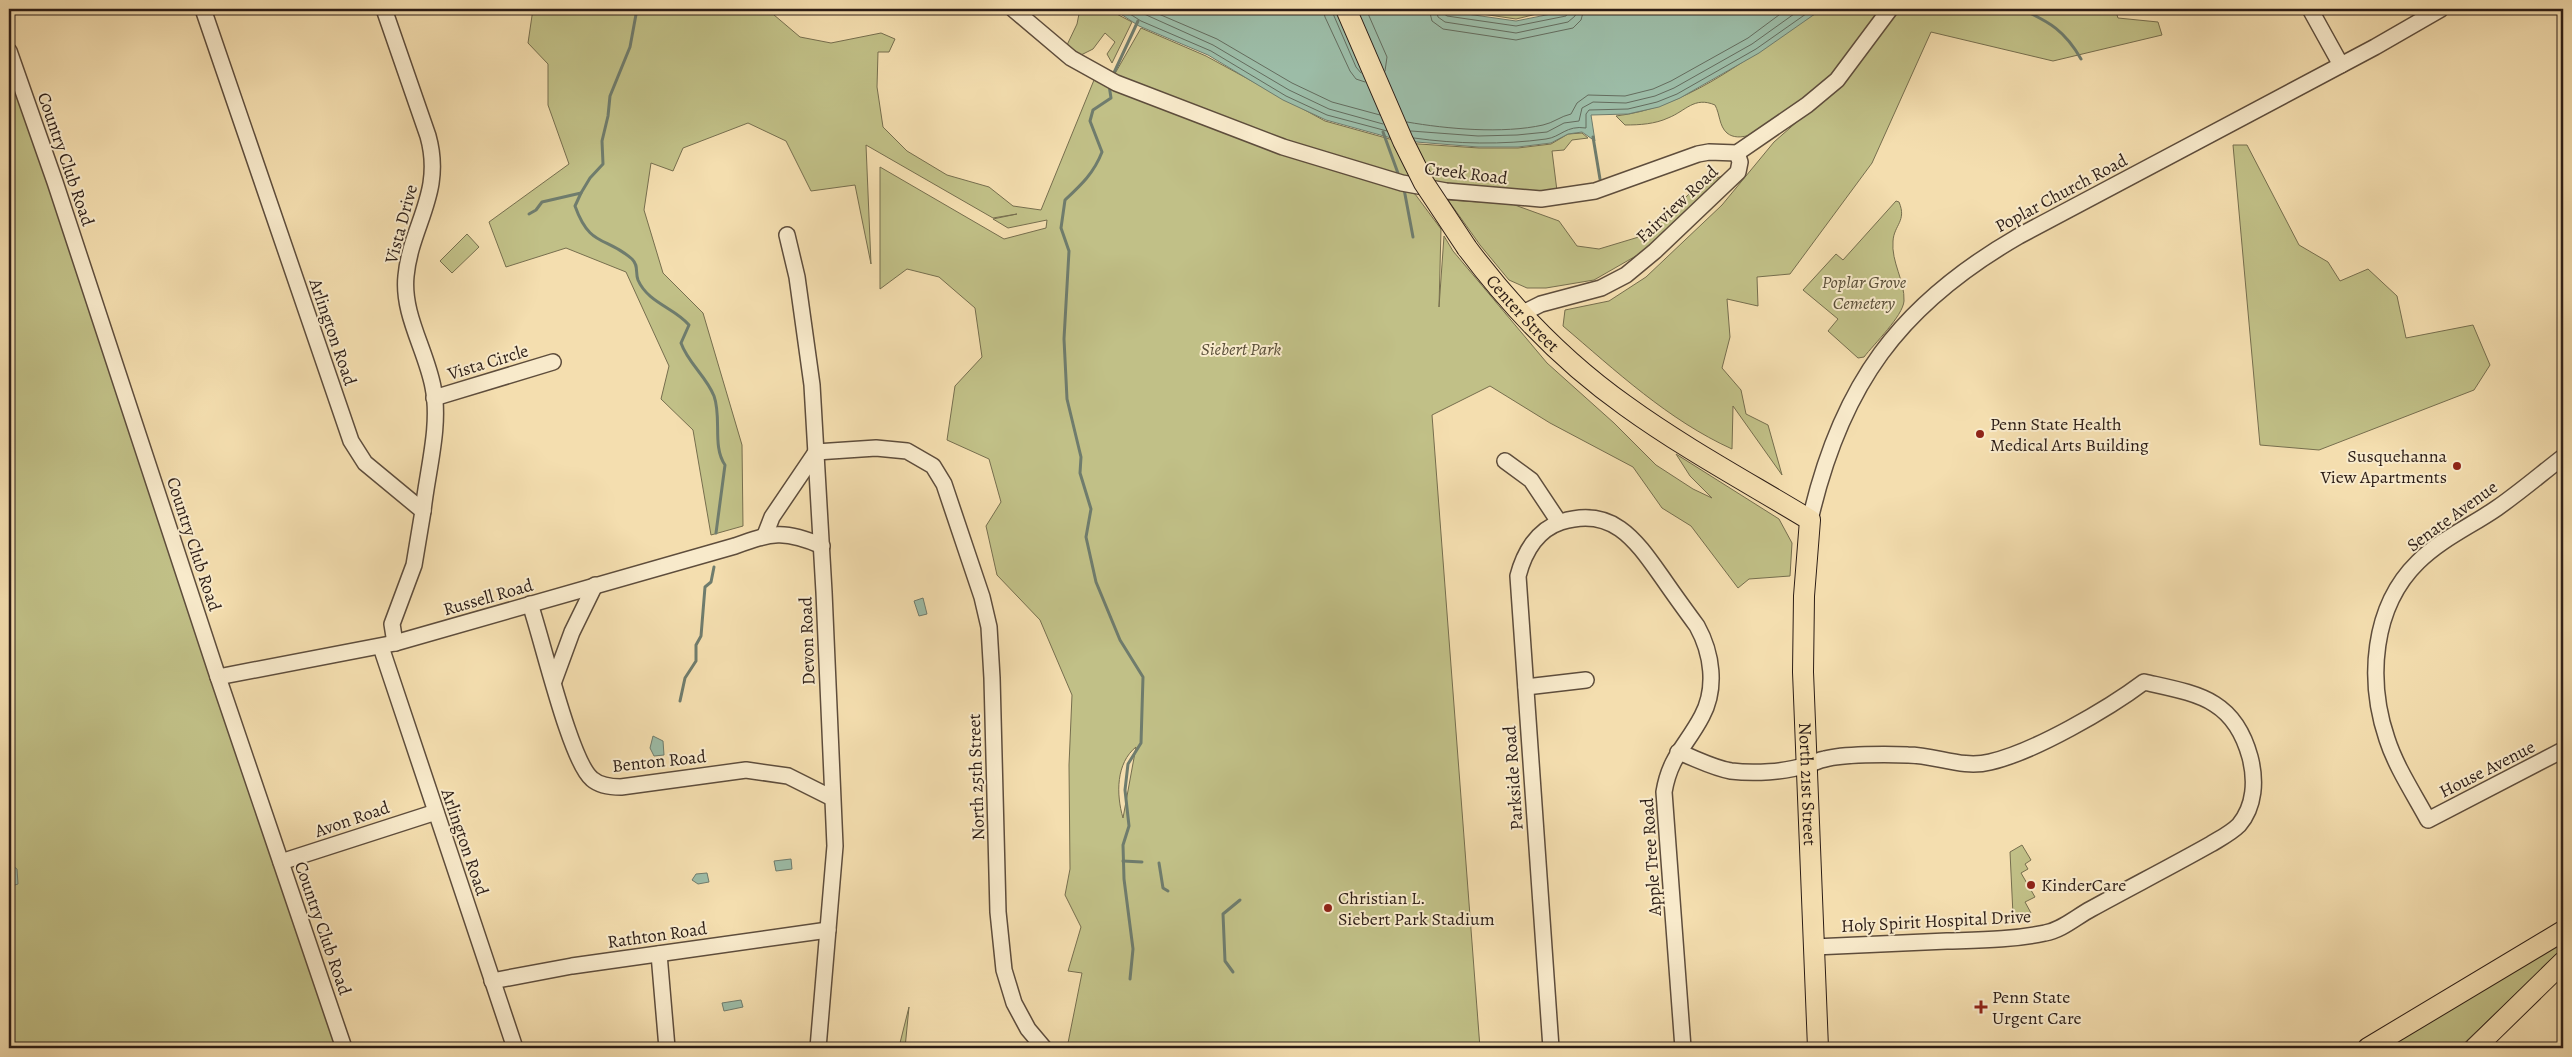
<svg xmlns="http://www.w3.org/2000/svg" width="2572" height="1057" viewBox="0 0 2572 1057" font-family="Alegreya,serif">
<rect width="100%" height="100%" fill="#f4deaf"/>
<filter id="stains"><feTurbulence type="fractalNoise" baseFrequency=".004" numOctaves="4"/><feColorMatrix values="0 0 0 0 .2 0 0 0 0 .09 0 0 0 0 .02 0 0 0 .5 -.17"/></filter>
<radialGradient id="worn" r=".72"><stop offset=".6" stop-color="#630" stop-opacity="0"/><stop offset="1" stop-color="#630" stop-opacity=".3"/></radialGradient>
<g fill="#c1c087" stroke="#766e4e" fill-rule="evenodd">
<path d="M533 9H767L800 37 831 43 881 33 895 39 889 52H878L877 87 883 127 907 151 947 175 989 187 1013 206 1041 210 1094 80 1136 99 1314 164 1415 194 1441 229 1439 307 1444 236 1453 251 1547 363 1614 423 1656 465 1693 489 1712 498 1690 476 1676 454 1779 519 1792 543 1790 576 1749 579 1738 588 1691 526 1662 508 1633 467 1550 423 1490 386 1432 415 1480 1048H1067L1082 973 1068 971 1081 927 1065 895 1070 869 1069 765 1072 695 1040 620 997 575 986 526 1001 502 989 459 947 440 955 386 982 357 975 308 939 277 907 269 880 289V167L1004 239 1046 228 1047 220 1008 228 993 219 1017 214 993 218 866 145 871 264 855 185 811 191 786 141 748 123 683 148 673 171 651 163 644 210 663 273 703 313 742 445 743 526 711 535 693 430 661 399 669 366 626 272 566 248 506 267 489 222 569 164 548 105V64L528 43ZM1136 747 1123 818C1116 794 1116 763 1136 747Z"/>
<polygon points="1080,9 1107,9 1132,22 1112,63 1107,54 1115,42 1105,33 1093,49 1081,55 1067,45 1077,24"/>
<polygon points="1448,9 1558,9 1516,19"/>
<path d="M1822 9H2115L2118 18 2158 22 2162 35 2053 61 1931 32 1872 163 1790 274 1757 277 1758 306 1727 299 1730 337 1722 368 1741 390 1746 414 1768 425 1782 475 1733 406 1732 449C1668 420 1616 371 1563 326L1565 310 1609 301 1646 277 1722 205 1774 142 1840 84 1834 76C1815 91 1751 153 1727 133 1719 126 1720 114 1715 105 1694 96 1686 111 1668 118 1655 124 1640 125 1625 125L1616 116C1684 108 1741 63 1796 25 1804 20 1814 15 1822 9Z"/>
<path d="M1141 28 1206 56 1325 121 1404 143 1479 148H1518L1551 144 1568 134 1582 133 1588 138 1572 140 1564 150 1552 151 1557 191C1404 200 1254 129 1113 77Z"/>
<polygon points="9,61 337,1048 9,1048"/>
<polygon points="2233,145 2247,145 2299,245 2328,262 2340,281 2368,269 2397,296 2406,338 2473,325 2490,365 2474,390 2319,450 2260,445"/>
<polygon points="1727,174 1648,249 1594,280 1546,288 1527,288 1509,280 1480,245 1448,200 1512,204 1559,221 1577,246 1599,249 1642,236 1663,213 1684,199 1697,186"/>
<path d="M1896 201 1899 202C1907 221 1894 225 1893 241 1891 262 1905 281 1904 301 1903 316 1874 344 1864 357L1858 358 1828 331 1838 319 1803 290 1836 254 1843 260Z"/>
<polygon points="467,234 479,247 452,273 440,261"/>
<polygon points="2022,845 2031,860 2025,864 2028,869 2021,873 2035,897 2025,902 2031,913 2013,915 2010,852"/>
<polygon points="2563,940 2563,949 2459,1048 2387,1048"/>
<polygon points="909,1007 905,1048 899,1048 900,1043"/>
</g>
<g fill="#9cbca7" stroke="#6f7c6d">
<polygon points="1113,9 1341,9 1402,141 1326,120 1283,100 1208,55 1139,26"/>
<polygon points="1345,9 1432,9 1516,21 1576,9 1822,9 1759,53 1680,98 1659,107 1628,114 1591,115 1595,141 1582,132 1568,134 1551,143 1518,147 1478,147 1404,141"/>
<polygon points="923,598 927,614 919,616 914,601"/>
<polygon points="653,736 663,741 664,755 654,756 650,748"/>
<polygon points="791,859 792,869 776,871 774,861"/>
<polygon points="9,863 17,869 18,884 9,887"/>
<polygon points="707,873 709,882 698,884 692,880 696,874"/>
<polygon points="741,1000 743,1007 724,1011 722,1003"/>
</g>
<g fill="none" stroke-linecap="round" stroke-linejoin="round">
<g stroke="#646c5e" stroke-width="1">
<polyline points="1122,9 1141,21 1211,51 1286,96 1327,115 1387,131"/>
<polyline points="1133,9 1213,45 1289,90 1329,109 1383,124"/>
<polyline points="1147,9 1217,39 1292,83 1332,102 1380,115"/>
<polyline points="1323,9 1325,17 1350,71 1356,79 1365,82"/>
<polyline points="1331,9 1356,67 1361,73"/>
<polyline points="1366,9 1387,57 1385,71"/>
<polyline points="1429,9 1432,21 1443,29 1516,40 1573,28 1581,20 1584,9"/>
<polyline points="1436,9 1438,17 1445,22 1516,33 1568,22 1575,16 1577,9"/>
<polyline points="1443,9 1443,13 1447,16 1516,26 1566,16 1570,9"/>
<path d="M1407 122C1447 129 1503 134 1543 125 1553 123 1561 116 1571 114L1577 103 1588 95 1625 96 1653 89 1671 81 1748 38 1787 9"/>
<polyline points="1411,131 1478,136 1517,135 1547,132 1564,123 1579,121 1582,108 1593,102 1626,103 1655,96 1674,88 1752,44 1801,9"/>
<path d="M1414 138C1456 144 1503 145 1546 139 1561 137 1566 125 1586 128V114L1589 110 1628 109 1657 102 1677 94 1756 49 1813 9"/>
</g>
<g stroke="#6f7c6d" stroke-width="3">
<path d="M2021 9C2050 22 2065 31 2081 59"/>
<polyline points="1112,77 1138,21"/>
<path d="M1109 85 1111 98 1093 110 1090 121 1102 152C1094 173 1081 185 1065 200L1061 228 1069 251 1064 339 1067 399 1081 457 1080 473 1091 509 1086 537 1096 582 1120 640 1143 677 1141 743 1128 764 1125 790 1129 826 1123 845 1124 879 1133 949 1130 979"/>
<polyline points="1383,132 1399,176"/>
<polyline points="1593,137 1600,179"/>
<polyline points="1404,189 1413,237"/>
<path d="M581 193 575 206C590 248 606 236 632 259 639 266 635 272 638 280 648 303 675 308 689 325L681 343C688 363 706 376 714 396 722 418 712 446 725 465L716 533"/>
<polyline points="529,214 536,210 542,202 581,193 590,178 603,164 602,141 608,116 610,96 630,47 637,9"/>
<polyline points="680,701 685,678 696,661 696,645 701,636 705,587 711,582 714,567"/>
<polyline points="1123,861 1142,862"/>
<polyline points="1159,863 1163,888 1168,891"/>
<polyline points="1233,972 1225,961 1223,914 1240,900"/>
</g>
<g stroke="#5e4d3c" stroke-width="18">
<g id="minor">
<polyline points="203,9 351,441 365,463 423,511 414,565 392,624 395,643"/>
<path d="M384 9 428 136C444 193 411 224 406 276 402 314 426 350 433 387 441 426 427 472 423 511"/>
<polyline points="1013,9 1071,58 1116,83 1283,147 1402,183 1446,191 1541,199 1595,191 1698,154 1709,152 1737,153 1807,105 1837,80 1890,9"/>
<polyline points="2310,9 2341,65"/>
<polyline points="9,51 55,182 218,677 344,1048"/>
<polyline points="787,235 797,277 812,385 824,592 835,846 818,1048"/>
<polyline points="1521,314 1541,304 1601,288 1626,275 1655,251 1738,172 1740,162 1737,153"/>
<polyline points="434,398 553,362"/>
<path d="M2563 457C2541 474 2520 492 2497 508 2471 526 2441 539 2418 562 2372 607 2367 680 2387 739 2396 767 2414 794 2428 820L2563 750"/>
<polyline points="1505,461 1531,480 1559,522"/>
<path d="M1810 520C1841 385 1899 305 2019 236L2375 47 2441 9"/>
<polyline points="765,535 772,517 816,452 876,448 907,451 933,466 944,484 982,597 989,627 992,678 998,912 1004,970 1014,1003 1028,1029 1044,1048"/>
<path d="M530 604C542 638 570 761 592 779 600 786 611 787 621 787L746 770 788 776 832 798"/>
<polyline points="381,647 515,1048"/>
<path d="M218 677 395 643 735 546C771 533 784 529 822 546"/>
<polyline points="554,681 572,632 595,585"/>
<polyline points="1526,687 1586,680"/>
<path d="M1678 752C1695 758 1713 768 1731 771 1754 774 1785 772 1807 765 1813 764 1818 760 1825 759 1843 754 1887 754 1908 755 1936 755 1962 769 1990 762 2034 752 2108 709 2144 682 2197 694 2234 698 2250 757 2256 780 2255 806 2239 825 2231 833 2221 838 2211 844 2172 866 2131 887 2091 909 2076 917 2062 930 2045 933 2012 940 1979 940 1947 941 1902 943 1858 945 1814 947"/>
<polyline points="281,862 436,812"/>
<polyline points="659,954 667,1048"/>
<polyline points="492,981 572,966 828,930"/>
<path d="M1551 1048 1518 576C1524 553 1537 530 1561 522 1614 505 1637 542 1664 580 1675 596 1686 611 1697 626 1712 653 1717 688 1702 716 1687 745 1670 756 1664 792L1683 1048"/>
</g>
</g>
<g stroke="#2c1d16" stroke-width="22">
<g id="major">
<path id="s1" d="M1467 248C1512 308 1565 363 1626 406 1684 448 1749 483 1810 520L1804 596 1803 672 1818 1048"/>
<polyline points="2368,1048 2563,931"/>
<polyline points="2475,1048 2563,962"/>
</g>
</g>
<use href="#minor" stroke="#f8eacb" stroke-width="15"/>
<use href="#major" stroke="#f4deaf" stroke-width="20"/>
<g stroke="#2c1d16" stroke-width="22" stroke-linecap="butt">
<polyline id="major-bridge" points="1346,9 1403,141 1424,183 1467,248"/>
</g>
<use href="#major-bridge" stroke="#f4deaf" stroke-width="20"/>
</g>
<g fill="#8f2418" stroke="#f8eacb" stroke-width="2">
<circle cx="1980" cy="434" r="5"/>
<circle cx="2457" cy="466" r="5"/>
<circle cx="2031" cy="885" r="5"/>
<circle cx="1328" cy="908" r="5"/>
<path d="M1978.5 999.5h5v5h5v5h-5v5h-5v-5h-5v-5h5z"/>
</g>
<g text-anchor="middle" dominant-baseline="central" stroke-width="4" stroke-linejoin="round" paint-order="stroke">
<g font-size="18" fill="#2c1d16" stroke="#f8eacb">
<text transform="translate(66 159) rotate(71)">Country Club Road</text>
<text transform="translate(1466 173) rotate(7)">Creek Road</text>
<text transform="translate(2061 193) rotate(-28)">Poplar Church Road</text>
<text transform="translate(1677 204) rotate(-43)">Fairview Road</text>
<text transform="translate(401 224) rotate(-75)">Vista Drive</text>
<text stroke="none"><textPath href="#s1" startOffset="86">Center Street</textPath></text>
<text transform="translate(333 332) rotate(71)">Arlington Road</text>
<text transform="translate(488 362) rotate(-17)">Vista Circle</text>
<text transform="translate(2452 516) rotate(-36)">Senate Avenue</text>
<text transform="translate(194 544) rotate(72)">Country Club Road</text>
<text transform="translate(488 597) rotate(-16)">Russell Road</text>
<text transform="translate(807 641) rotate(-92)">Devon Road</text>
<text transform="translate(659 761) rotate(-6)">Benton Road</text>
<text transform="translate(2487 769) rotate(-27)">House Avenue</text>
<text transform="translate(976 777) rotate(-92)">North 25th Street</text>
<text transform="translate(1513 778) rotate(-94)">Parkside Road</text>
<text stroke="none"><textPath href="#s1" startOffset="706">North 21st Street</textPath></text>
<text transform="translate(352 819) rotate(-19)">Avon Road</text>
<text transform="translate(465 842) rotate(71)">Arlington Road</text>
<text transform="translate(1651 857) rotate(-94)">Apple Tree Road</text>
<text transform="translate(1936 921) rotate(-3)">Holy Spirit Hospital Drive</text>
<text transform="translate(323 928) rotate(71)">Country Club Road</text>
<text transform="translate(657 935) rotate(-8)">Rathton Road</text>
</g>
<g font-size="18" font-style="italic" fill="#594e38" stroke="#f8eacb">
<text x="1864" y="282">Poplar Grove<tspan x="1864" dy="21">Cemetery</tspan></text>
<text x="1241" y="349">Siebert Park</text>
</g>
<g font-size="18" fill="#2c1d16" stroke="#f8eacb" text-anchor="start">
<text x="1990" y="424">Penn State Health<tspan x="1990" dy="21">Medical Arts Building</tspan></text>
<text x="2447" y="456" text-anchor="end">Susquehanna<tspan x="2447" dy="21">View Apartments</tspan></text>
<text x="2041" y="885">KinderCare</text>
<text x="1338" y="898">Christian L.<tspan x="1338" dy="21">Siebert Park Stadium</tspan></text>
<text x="1992" y="997">Penn State<tspan x="1992" dy="21">Urgent Care</tspan></text>
</g>
</g>
<rect width="2572" height="1057" fill="none" stroke="#f4deaf" stroke-width="30"/>
<rect x="10" y="10" width="2552" height="1037" fill="none" stroke="#2c1d16" stroke-width="2.5"/>
<rect x="15" y="15" width="2542" height="1027" fill="none" stroke="#2c1d16"/>
<rect width="100%" height="100%" filter="url(#stains)"/>
<rect width="100%" height="100%" fill="url(#worn)"/>
</svg>
